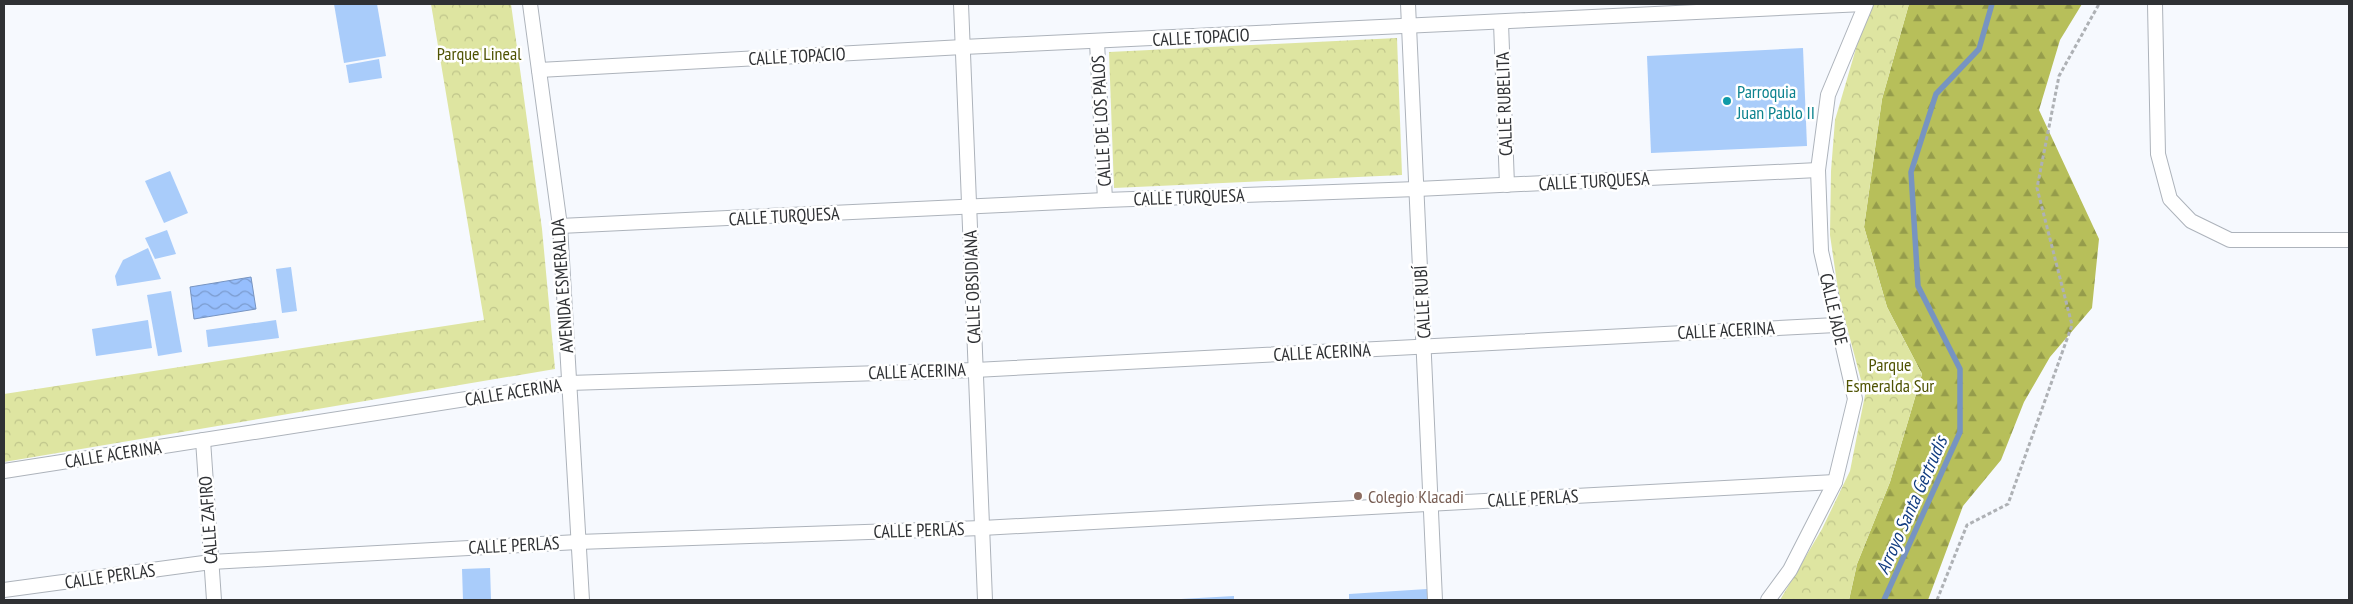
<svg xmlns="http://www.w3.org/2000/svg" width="2353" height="604" viewBox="0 0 2353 604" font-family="'PT Sans Narrow',sans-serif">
<defs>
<pattern id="forest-firs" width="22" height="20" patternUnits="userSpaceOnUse" patternTransform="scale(1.25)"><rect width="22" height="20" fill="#b7bf5a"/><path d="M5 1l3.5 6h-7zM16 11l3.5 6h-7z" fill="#959c4b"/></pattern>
<pattern id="park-crowns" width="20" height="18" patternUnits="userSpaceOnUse" patternTransform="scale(1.25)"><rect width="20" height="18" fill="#dee5a1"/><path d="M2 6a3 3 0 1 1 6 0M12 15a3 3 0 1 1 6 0" fill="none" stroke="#bfc58b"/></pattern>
<pattern id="water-waves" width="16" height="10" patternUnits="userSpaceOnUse" patternTransform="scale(1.25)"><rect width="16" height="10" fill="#96befd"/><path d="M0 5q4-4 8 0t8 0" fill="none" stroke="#7b9bce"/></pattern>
</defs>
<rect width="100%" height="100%" fill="#f6f9fe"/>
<polygon fill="url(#forest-firs)" points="1909,4 2082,4 2060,40 2039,110 2099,239 2092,308 2050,357 2024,402 2001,460 1963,506 1928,600 1849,600 1857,564 1890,482 1922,374 1887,307 1864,227 1882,99"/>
<g fill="url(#park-crowns)">
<polygon points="431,4 511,4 542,229 555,369 4,462 4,394 484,320"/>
<polygon points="1869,4 1909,4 1882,99 1864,227 1887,307 1922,374 1890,482 1857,564 1849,600 1780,600 1822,529 1850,471 1865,395 1839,297 1830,235 1831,171 1835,120"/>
<polygon points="1397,38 1402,175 1114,188 1109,52"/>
</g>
<polygon fill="url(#water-waves)" stroke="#7794c1" points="251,277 256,309 194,319 190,287"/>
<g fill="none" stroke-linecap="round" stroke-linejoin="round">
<polyline stroke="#7794c1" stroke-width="5.5" points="1884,600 1960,432 1960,369 1918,286 1911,172 1936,94 1979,49 1992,4"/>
</g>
<g fill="#a9ccfa">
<polygon points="334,4 377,4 386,56 344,63"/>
<polygon points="1803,48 1807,146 1651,153 1647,56"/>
<polygon points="379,59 382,78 349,83 346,65"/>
<polygon points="170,171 188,213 164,223 145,181"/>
<polygon points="167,230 176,254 155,259 145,238"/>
<polygon points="148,248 161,279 117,286 115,276 123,260"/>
<polygon points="291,267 297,311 282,313 276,269"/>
<polygon points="171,291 182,352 158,356 147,295"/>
<polygon points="148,320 152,348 96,356 92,329"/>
<polygon points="276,320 279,338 208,347 206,330"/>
<polygon points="490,568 491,600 463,600 462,569"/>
<polygon points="1427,589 1428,600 1349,600 1349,594"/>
<polygon points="1234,596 1234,600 1181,600 1181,599"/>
</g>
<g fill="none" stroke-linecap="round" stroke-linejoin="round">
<g stroke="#adb3bb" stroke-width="16">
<g id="minor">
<polyline points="530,4 560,226 582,600"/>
<polyline points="961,4 985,600"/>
<polyline points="1408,4 1435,600"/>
<polyline points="2155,4 2158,154 2170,199 2191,221 2230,240 2349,240"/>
<polyline points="1501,23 1507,185"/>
<polyline points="1097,42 1105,200"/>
<polyline points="539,70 963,47 1864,4"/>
<polyline points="560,226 1105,200 1417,189 1818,170"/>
<polyline points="203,440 214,600"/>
<polyline points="4,471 569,383 975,370 1836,325"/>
<polyline points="4,590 211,562 578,542 982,528 1835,482"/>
<polyline points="1768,600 1790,570 1835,482 1855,399 1821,251 1818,170 1828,95 1866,4"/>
</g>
</g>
<polyline stroke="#aeb1b5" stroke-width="3" stroke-dasharray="4 2.5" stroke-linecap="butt" points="1937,600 1967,525 2008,504 2072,325 2037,188 2059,76 2099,4"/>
<use href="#minor" stroke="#fff" stroke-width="14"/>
</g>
<circle fill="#0f9aa8" stroke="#fff" stroke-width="2" cx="1727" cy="101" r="5"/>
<circle fill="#8d6e63" stroke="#fff" stroke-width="2" cx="1358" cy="496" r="5"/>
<g text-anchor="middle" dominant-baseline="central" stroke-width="5" stroke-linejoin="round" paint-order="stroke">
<g font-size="18" fill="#2f3134" stroke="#fff">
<text transform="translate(1201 37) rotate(-3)">CALLE TOPACIO</text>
<text transform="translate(797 56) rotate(-3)">CALLE TOPACIO</text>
<text transform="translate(1504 104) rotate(-92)">CALLE RUBELITA</text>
<text transform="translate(1101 121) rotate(-93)">CALLE DE LOS PALOS</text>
<text transform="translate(1594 181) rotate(-3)">CALLE TURQUESA</text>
<text transform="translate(1189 197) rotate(-2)">CALLE TURQUESA</text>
<text transform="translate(784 216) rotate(-3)">CALLE TURQUESA</text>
<text transform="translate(562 286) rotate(-94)">AVENIDA ESMERALDA</text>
<text transform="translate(972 287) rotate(-92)">CALLE OBSIDIANA</text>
<text transform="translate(1422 302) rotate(-93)">CALLE RUBÍ</text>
<text transform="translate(1834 309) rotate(77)">CALLE JADE</text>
<text transform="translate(1726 330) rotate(-3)">CALLE ACERINA</text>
<text transform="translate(1322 352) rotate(-3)">CALLE ACERINA</text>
<text transform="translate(917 371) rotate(-2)">CALLE ACERINA</text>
<text transform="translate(513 392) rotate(-9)">CALLE ACERINA</text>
<text transform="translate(113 454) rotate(-9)">CALLE ACERINA</text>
<text transform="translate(1533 498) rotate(-3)">CALLE PERLAS</text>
<text transform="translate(208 520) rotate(-94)">CALLE ZAFIRO</text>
<text transform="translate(919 530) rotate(-2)">CALLE PERLAS</text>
<text transform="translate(514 545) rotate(-3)">CALLE PERLAS</text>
<text transform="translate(110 576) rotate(-8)">CALLE PERLAS</text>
</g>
<g font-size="18" fill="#4f5303" stroke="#fff">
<text x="479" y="53">Parque Lineal</text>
<text x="1890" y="364">Parque<tspan x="1890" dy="21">Esmeralda Sur</tspan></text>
</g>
<g font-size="18" fill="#0d838f" stroke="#fff" text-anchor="start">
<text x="1737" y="91">Parroquia<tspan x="1737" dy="21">Juan Pablo II</tspan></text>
</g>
<g font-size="18" fill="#785e54" stroke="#fff" text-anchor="start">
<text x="1368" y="496">Colegio Klacadi</text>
</g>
<g font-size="19" font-style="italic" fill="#123d81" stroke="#fff">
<text transform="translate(1911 505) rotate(-66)">Arroyo Santa Gertrudis</text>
</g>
</g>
<rect width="2353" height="604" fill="none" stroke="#2f3134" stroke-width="10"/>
</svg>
